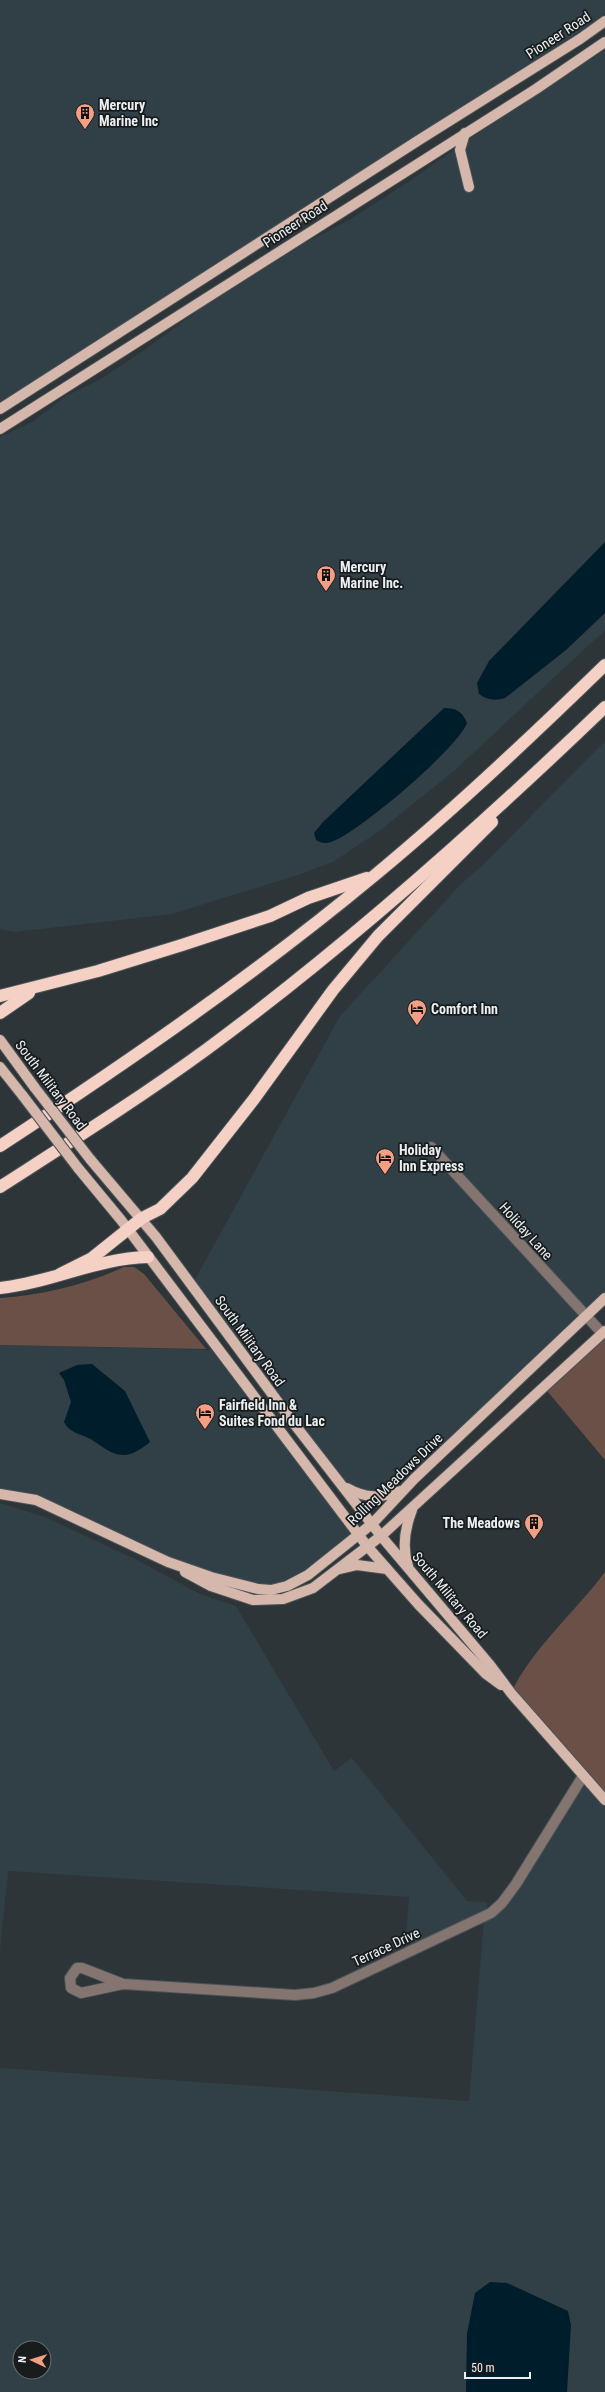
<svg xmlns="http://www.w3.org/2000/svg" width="605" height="2392" viewBox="0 0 605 2392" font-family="'Roboto Condensed',sans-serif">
<rect width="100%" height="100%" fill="#2d3539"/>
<g fill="#313f46" fill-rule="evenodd">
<polygon points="0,0 605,0 605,13 581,31 0,402"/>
<polygon points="605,50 605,630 454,771 378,832 333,862 295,876 172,914 15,932 0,929 0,437 32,422 66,396 99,380 143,351 196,312 303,244 346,222 411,180 479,132"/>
<polygon points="605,741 605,1298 414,1479 389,1495 344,1486 192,1285 340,1016 461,884 485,863"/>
<polygon points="0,1345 217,1350 359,1535 280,1588 211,1577 36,1500 0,1494"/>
<polygon points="0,1503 45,1517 139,1561 200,1594 236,1606 334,1771 352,1758 467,1901 487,1902 487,1910 405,1949 409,1897 8,1871 0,1951"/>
<path d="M583 1776 605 1800V2392H0V2068L469 2101 484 1918 491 1913ZM20 2348H44V2372H20Z"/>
</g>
<g fill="#6a5047">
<path d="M124 1267H134L144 1274 206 1349 0 1345V1298C42 1295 85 1285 124 1267Z"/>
<polygon points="605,1331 605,1460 543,1386"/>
<path d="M605 1572V1800L511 1693C531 1650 576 1611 605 1572Z"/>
</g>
<g fill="#001d2b">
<path d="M605 542V613L566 650 505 698C495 701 487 700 479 694L477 683 489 661Z"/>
<path d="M444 708C456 708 462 711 467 723 458 748 357 834 331 842 325 844 321 843 316 840L314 833 323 822Z"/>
<path d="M92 1364 125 1391 150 1442C124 1463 116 1456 92 1440 81 1433 70 1434 64 1422L71 1402 64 1380 59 1373 77 1365Z"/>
<polygon points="490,2282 507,2283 568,2311 571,2325 567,2392 466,2392 467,2334 475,2293"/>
</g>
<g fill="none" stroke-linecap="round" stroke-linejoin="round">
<g stroke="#4b5357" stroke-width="12">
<g id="minor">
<polyline points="431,1147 602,1333"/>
<polyline points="123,1984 82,1968 77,1968 70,1978 71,1988 81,1993 123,1984 295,1995 314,1993 332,1988 491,1913 502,1903 516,1884 583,1776"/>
</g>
</g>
<g stroke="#4b5357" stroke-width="12">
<g id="major">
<polyline points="465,133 460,150 469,187"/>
<polyline points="0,409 419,140 580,39 605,21"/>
<polyline points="0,429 536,89 605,42"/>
<polyline points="0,1040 35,1088"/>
<polyline points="0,1067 23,1096"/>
<polyline points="90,1159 156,1237 295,1425 381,1536 490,1665 511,1693 605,1800"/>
<polyline points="78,1168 121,1220 367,1546 418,1604 486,1674 501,1685"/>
<path d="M347 1488C365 1498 381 1499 400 1491"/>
<polyline points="0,1494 36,1500 168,1562 211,1577 258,1589 271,1590 287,1586 308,1575 373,1523 414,1479 605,1298"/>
<path d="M408 1566C402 1548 405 1528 412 1510"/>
<polyline points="340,1569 357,1565 387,1569"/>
<polyline points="185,1572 211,1586 253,1600 283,1599 313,1588 381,1536 605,1331"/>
</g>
</g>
<g stroke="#4b5357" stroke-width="14">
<g id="highway">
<polyline points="0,996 98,971 182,945 270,916 308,898 367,878"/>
<polyline points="0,1013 29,993"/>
<path d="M0 1146C129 1061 256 974 375 875 455 809 531 737 605 665"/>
<path d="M0 1187C70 1142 140 1098 207 1049 348 945 479 828 605 707"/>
<polyline points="60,1274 92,1258 142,1218 160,1209 192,1178 254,1099 333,990 378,936 492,822"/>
<path d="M0 1288C50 1283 97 1258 148 1257"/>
</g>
</g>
<use href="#minor" stroke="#847570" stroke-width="10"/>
<use href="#major" stroke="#d5b7ac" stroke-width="10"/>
<use href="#highway" stroke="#f5d0c4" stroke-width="12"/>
<g stroke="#4b5357" stroke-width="12" stroke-linecap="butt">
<g id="major-bridge">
<polyline points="35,1088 90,1159"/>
<polyline points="23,1096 78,1168"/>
</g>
</g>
<use href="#major-bridge" stroke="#d5b7ac" stroke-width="10"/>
</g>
<defs>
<g id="building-pin" transform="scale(1)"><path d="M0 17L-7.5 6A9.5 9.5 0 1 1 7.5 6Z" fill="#f39f83" stroke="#181c1d"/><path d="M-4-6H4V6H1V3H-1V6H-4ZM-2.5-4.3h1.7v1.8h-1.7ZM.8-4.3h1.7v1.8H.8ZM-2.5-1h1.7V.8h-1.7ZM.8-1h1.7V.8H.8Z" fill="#111"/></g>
<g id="hotel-pin" transform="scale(1)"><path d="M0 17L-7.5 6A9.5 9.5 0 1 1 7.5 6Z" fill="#f39f83" stroke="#181c1d"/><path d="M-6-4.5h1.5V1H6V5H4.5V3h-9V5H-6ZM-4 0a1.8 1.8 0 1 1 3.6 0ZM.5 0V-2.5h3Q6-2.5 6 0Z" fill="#111"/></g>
</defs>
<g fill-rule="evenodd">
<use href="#building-pin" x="85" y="113"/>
<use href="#building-pin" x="326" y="575"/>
<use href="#hotel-pin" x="417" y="1009"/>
<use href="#hotel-pin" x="385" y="1158"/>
<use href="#hotel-pin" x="205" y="1413"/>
<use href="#building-pin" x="534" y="1523"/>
</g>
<g text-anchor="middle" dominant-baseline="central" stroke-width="3.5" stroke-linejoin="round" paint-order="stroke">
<g font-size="14" fill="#ebeff2" stroke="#181c1d">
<text transform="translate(558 35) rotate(-33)">Pioneer Road</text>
<text transform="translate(295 224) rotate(-33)">Pioneer Road</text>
<text transform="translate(51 1085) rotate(53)">South Military Road</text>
<text transform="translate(526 1231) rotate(48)">Holiday Lane</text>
<text transform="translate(250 1341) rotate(54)">South Military Road</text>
<text transform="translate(395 1479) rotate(-44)">Rolling Meadows Drive</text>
<text transform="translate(450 1595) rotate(50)">South Military Road</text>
<text transform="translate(386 1947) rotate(-25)">Terrace Drive</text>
</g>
<g font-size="14" font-weight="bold" fill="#ebeff2" stroke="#181c1d" text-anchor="start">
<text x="99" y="105">Mercury<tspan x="99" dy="16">Marine Inc</tspan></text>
<text x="340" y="567">Mercury<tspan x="340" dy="16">Marine Inc.</tspan></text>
<text x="431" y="1009">Comfort Inn</text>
<text x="399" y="1150">Holiday<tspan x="399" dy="16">Inn Express</tspan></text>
<text x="219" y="1405">Fairfield Inn &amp;<tspan x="219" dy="16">Suites Fond du Lac</tspan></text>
<text x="520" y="1523" text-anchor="end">The Meadows</text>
</g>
</g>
<g transform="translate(32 2360) rotate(274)"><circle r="19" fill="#181c1d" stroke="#6c7072"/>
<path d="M0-3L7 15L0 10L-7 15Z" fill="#f39f83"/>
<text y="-6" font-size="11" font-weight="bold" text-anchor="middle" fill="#ebeff2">N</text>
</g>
<path d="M465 2372v6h65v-6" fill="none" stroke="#ebeff2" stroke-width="2"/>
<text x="471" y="2372" font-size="12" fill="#ebeff2" stroke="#181c1d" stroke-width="3" paint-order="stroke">50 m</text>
</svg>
